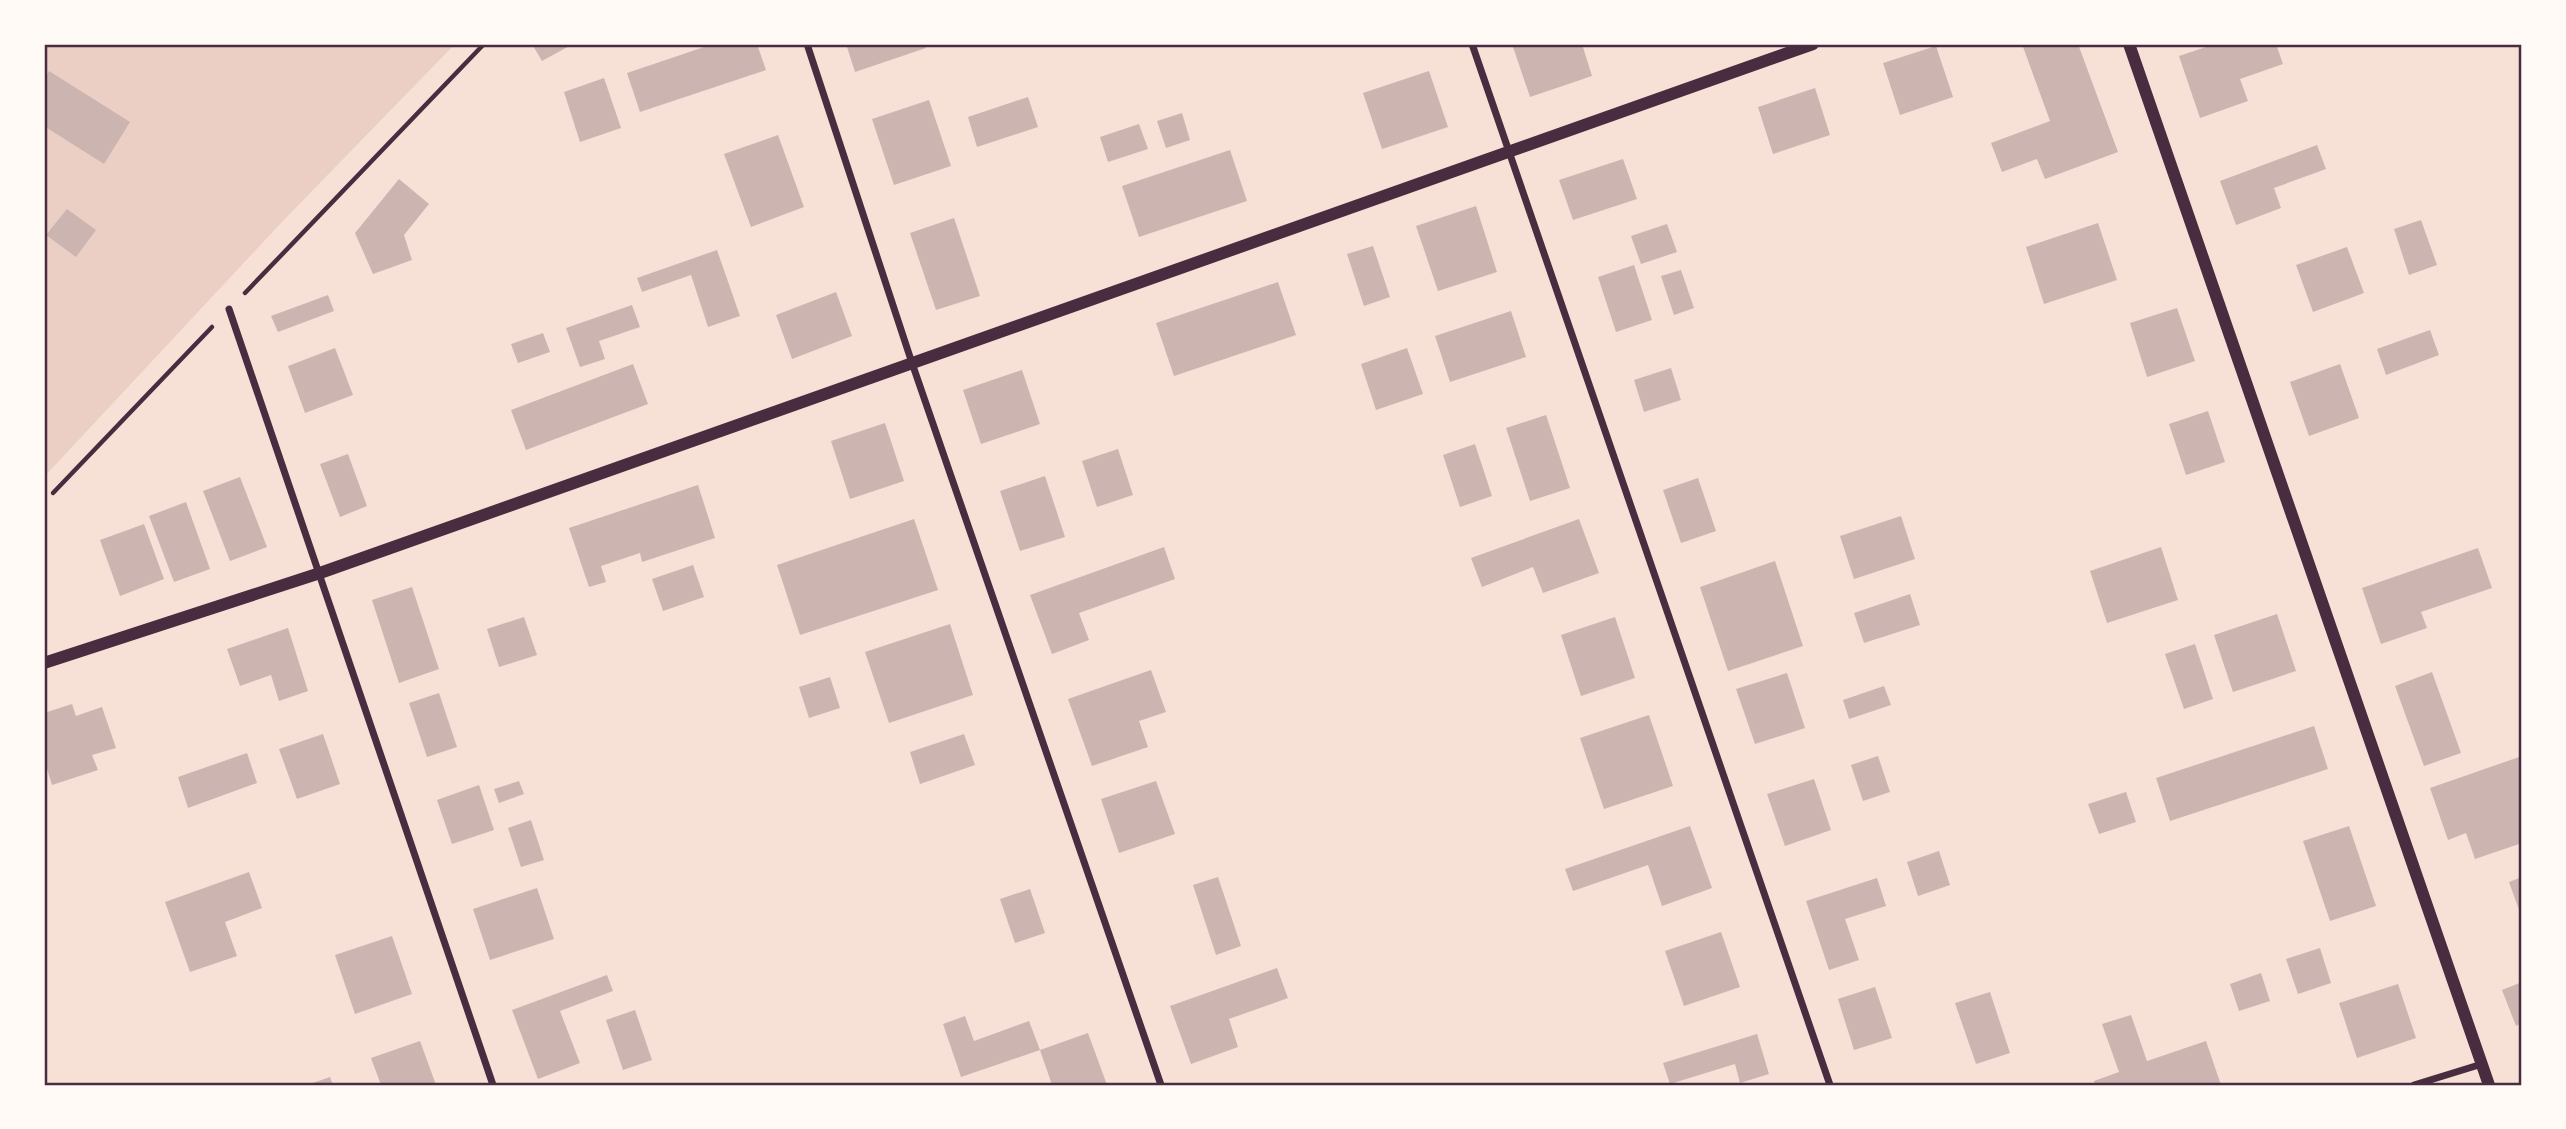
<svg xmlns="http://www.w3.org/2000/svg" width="2566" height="1129" viewBox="0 0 2566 1129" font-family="Barlow,sans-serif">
<rect width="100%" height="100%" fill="#f7e1d7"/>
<polygon fill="#ebcfc5" points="44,44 455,44 281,223 44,477"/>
<g fill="#ccb4b1">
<polygon points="532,44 573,44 542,61"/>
<polygon points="713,44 757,44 766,70 640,112 627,73"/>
<polygon points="846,44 924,44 926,48 855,72"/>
<polygon points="1512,44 1582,44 1592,76 1530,97"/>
<polygon points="2022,44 2078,44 2118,152 2045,179 2037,159 2002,172 1991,143 2050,121"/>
<polygon points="2215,44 2276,44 2283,64 2240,79 2248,101 2200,118 2179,56"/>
<polygon points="1936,46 1953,97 1900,115 1883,63"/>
<polygon points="49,71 130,122 104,164 44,126 44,80"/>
<polygon points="1429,71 1448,127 1382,149 1363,93"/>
<polygon points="604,78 621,128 580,142 564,92"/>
<polygon points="1815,88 1830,135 1773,154 1758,107"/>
<polygon points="1028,97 1038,127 977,147 968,117"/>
<polygon points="929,100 951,166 894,185 872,119"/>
<polygon points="1182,113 1190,140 1166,148 1157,121"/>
<polygon points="1139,124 1148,149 1108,162 1100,137"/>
<polygon points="778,135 804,207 751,227 724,154"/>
<polygon points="2317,145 2326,169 2274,188 2281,208 2236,225 2220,181"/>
<polygon points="1230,150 1247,201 1139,237 1122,186"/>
<polygon points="1623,159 1637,199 1573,220 1559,180"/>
<polygon points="399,179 429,204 404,235 412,260 373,274 355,233"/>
<polygon points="1476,206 1497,272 1438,291 1416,226"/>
<polygon points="67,209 96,230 76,257 46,235"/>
<polygon points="954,218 980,296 936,310 910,233"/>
<polygon points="2421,220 2437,265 2409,275 2394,229"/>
<polygon points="2098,223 2117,280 2044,304 2026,247"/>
<polygon points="1667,224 1677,252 1641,264 1631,236"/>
<polygon points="1373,246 1390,297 1364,306 1347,254"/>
<polygon points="2347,247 2364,293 2313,312 2296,265"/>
<polygon points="717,250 740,316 708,327 691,275 642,292 637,278"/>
<polygon points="1634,265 1652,320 1616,332 1598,277"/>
<polygon points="1681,270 1694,308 1674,315 1661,276"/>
<polygon points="1278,282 1296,335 1174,376 1156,323"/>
<polygon points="836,292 852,336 792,359 776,315"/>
<polygon points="328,295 334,311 278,332 271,316"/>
<polygon points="632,305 640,327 599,341 605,359 580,367 566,328"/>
<polygon points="2177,308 2195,361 2147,377 2130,323"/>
<polygon points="1511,311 1526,357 1450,382 1435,336"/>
<polygon points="2430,330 2439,355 2386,375 2377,349"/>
<polygon points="543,333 550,352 518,363 511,344"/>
<polygon points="335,348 353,395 305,413 288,366"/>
<polygon points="1407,348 1423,394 1376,410 1361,364"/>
<polygon points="633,364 648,404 526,450 511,410"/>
<polygon points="2340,364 2359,418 2309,436 2290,382"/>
<polygon points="1671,368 1681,400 1644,412 1634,380"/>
<polygon points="1022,370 1040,424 981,444 963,390"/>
<polygon points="2208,411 2225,462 2186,475 2169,424"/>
<polygon points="1546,415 1570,488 1530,501 1506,428"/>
<polygon points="885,423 904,481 850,499 831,441"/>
<polygon points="1475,444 1492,496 1460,507 1443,455"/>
<polygon points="1118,449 1133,495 1097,507 1082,461"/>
<polygon points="348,454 367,506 340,517 320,464"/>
<polygon points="1045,476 1065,537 1020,551 1000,491"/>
<polygon points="240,477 267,547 230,561 203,491"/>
<polygon points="1698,478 1716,531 1681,543 1663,490"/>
<polygon points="698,485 715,538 642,562 640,553 601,566 606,582 589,587 569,528"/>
<polygon points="186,502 210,569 174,582 149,516"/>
<polygon points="1901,516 1915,559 1854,579 1840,536"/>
<polygon points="914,519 938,590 800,635 777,565"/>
<polygon points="1579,519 1599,573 1543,593 1533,567 1482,587 1471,558"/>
<polygon points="144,524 164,579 120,596 100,540"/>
<polygon points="1164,547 1175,579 1079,613 1089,640 1052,654 1030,595"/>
<polygon points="2161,547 2178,600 2107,623 2090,571"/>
<polygon points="2478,548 2492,588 2421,612 2427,628 2381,644 2362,588"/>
<polygon points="1775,561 1803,646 1728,671 1700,587"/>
<polygon points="693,565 704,597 663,611 652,579"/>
<polygon points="412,587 439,669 399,683 372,600"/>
<polygon points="1910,594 1920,625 1864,643 1854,613"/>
<polygon points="2277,614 2296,671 2233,692 2214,635"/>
<polygon points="524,617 537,655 499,667 487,629"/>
<polygon points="1615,617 1635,678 1581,696 1561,635"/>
<polygon points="950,624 973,695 889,723 865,652"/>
<polygon points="288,628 308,691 279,701 271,675 240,686 227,649"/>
<polygon points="2195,644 2213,699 2184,709 2165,654"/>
<polygon points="1151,670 1166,712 1139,721 1148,747 1092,766 1068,699"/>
<polygon points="2432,672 2461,753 2424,766 2395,686"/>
<polygon points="1787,673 1805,728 1755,744 1736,689"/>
<polygon points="830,677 840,708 809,718 799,687"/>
<polygon points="1884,686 1891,705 1849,719 1843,700"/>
<polygon points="439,693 457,747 427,757 409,703"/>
<polygon points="72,704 76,716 102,707 116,748 92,755 98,770 52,785 44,759 44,713"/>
<polygon points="1649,715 1673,786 1604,809 1580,738"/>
<polygon points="2314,726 2328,769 2170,821 2156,778"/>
<polygon points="323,734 340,784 297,799 279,749"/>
<polygon points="964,734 975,765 920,784 910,752"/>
<polygon points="247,753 257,783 188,808 178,777"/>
<polygon points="1878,756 1890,792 1863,801 1851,765"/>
<polygon points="2522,756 2522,843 2475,859 2466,833 2448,840 2430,788"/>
<polygon points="1814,779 1831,830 1785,846 1767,794"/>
<polygon points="519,781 524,794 499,803 494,789"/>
<polygon points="1156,781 1175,834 1119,853 1101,799"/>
<polygon points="479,785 494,830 452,844 437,800"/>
<polygon points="2126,792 2136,822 2099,834 2088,804"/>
<polygon points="531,820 544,860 521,867 508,828"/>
<polygon points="1690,826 1712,888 1662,906 1648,865 1573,891 1565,869"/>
<polygon points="2349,826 2376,906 2330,921 2303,841"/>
<polygon points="1939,851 1950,885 1918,896 1907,862"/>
<polygon points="249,872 262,908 225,922 237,956 190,972 165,902"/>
<polygon points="1218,877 1241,946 1216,955 1193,885"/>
<polygon points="2522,877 2522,918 2509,882"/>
<polygon points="1877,878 1886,906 1845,919 1859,960 1829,970 1806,901"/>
<polygon points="537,888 554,939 490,960 473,909"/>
<polygon points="1030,889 1045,933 1015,943 1000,899"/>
<polygon points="1721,932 1740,987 1684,1006 1665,951"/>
<polygon points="392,936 412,994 355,1014 335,955"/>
<polygon points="2320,948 2331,983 2298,994 2286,959"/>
<polygon points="1277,968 1288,998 1229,1019 1238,1047 1191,1064 1170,1006"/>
<polygon points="2261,973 2270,1001 2239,1011 2230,984"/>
<polygon points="607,975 613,991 560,1011 580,1063 538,1079 512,1010"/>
<polygon points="2522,982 2522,1023 2516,1026 2502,990"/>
<polygon points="2398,984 2416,1038 2357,1058 2339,1003"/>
<polygon points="1875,987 1892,1038 1854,1050 1838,999"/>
<polygon points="1990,992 2010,1053 1976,1064 1955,1003"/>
<polygon points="635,1010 652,1060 623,1070 606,1020"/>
<polygon points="2131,1015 2147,1061 2206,1041 2221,1085 2095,1085 2094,1081 2119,1072 2102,1024"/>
<polygon points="965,1016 974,1041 1029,1021 1040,1050 961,1077 943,1024"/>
<polygon points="1088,1033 1107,1085 1052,1085 1040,1050"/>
<polygon points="1757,1034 1769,1074 1740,1083 1735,1064 1670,1084 1663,1063"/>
<polygon points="420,1041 436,1085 381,1085 371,1058"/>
<polygon points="330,1077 333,1085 307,1085"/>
</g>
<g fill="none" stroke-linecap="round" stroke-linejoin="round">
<g stroke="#4a2c40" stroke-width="4.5">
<polyline points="245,293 484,44"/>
<polyline points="53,493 212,327"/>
</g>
<g stroke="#4a2c40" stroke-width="7">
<polyline points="807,44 912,363 1161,1085"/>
<polyline points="1472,44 1830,1085"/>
<polyline points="229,309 493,1085"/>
<polyline points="2414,1085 2482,1064"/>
</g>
<g stroke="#4a2c40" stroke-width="12">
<polyline points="2129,44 2489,1085"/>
<polyline points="44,663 320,573 1813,44"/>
</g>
</g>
<rect width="2566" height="1129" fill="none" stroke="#fffaf5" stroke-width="91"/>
<rect x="46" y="46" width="2474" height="1038" fill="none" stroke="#4a2c40" stroke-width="2.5"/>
</svg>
